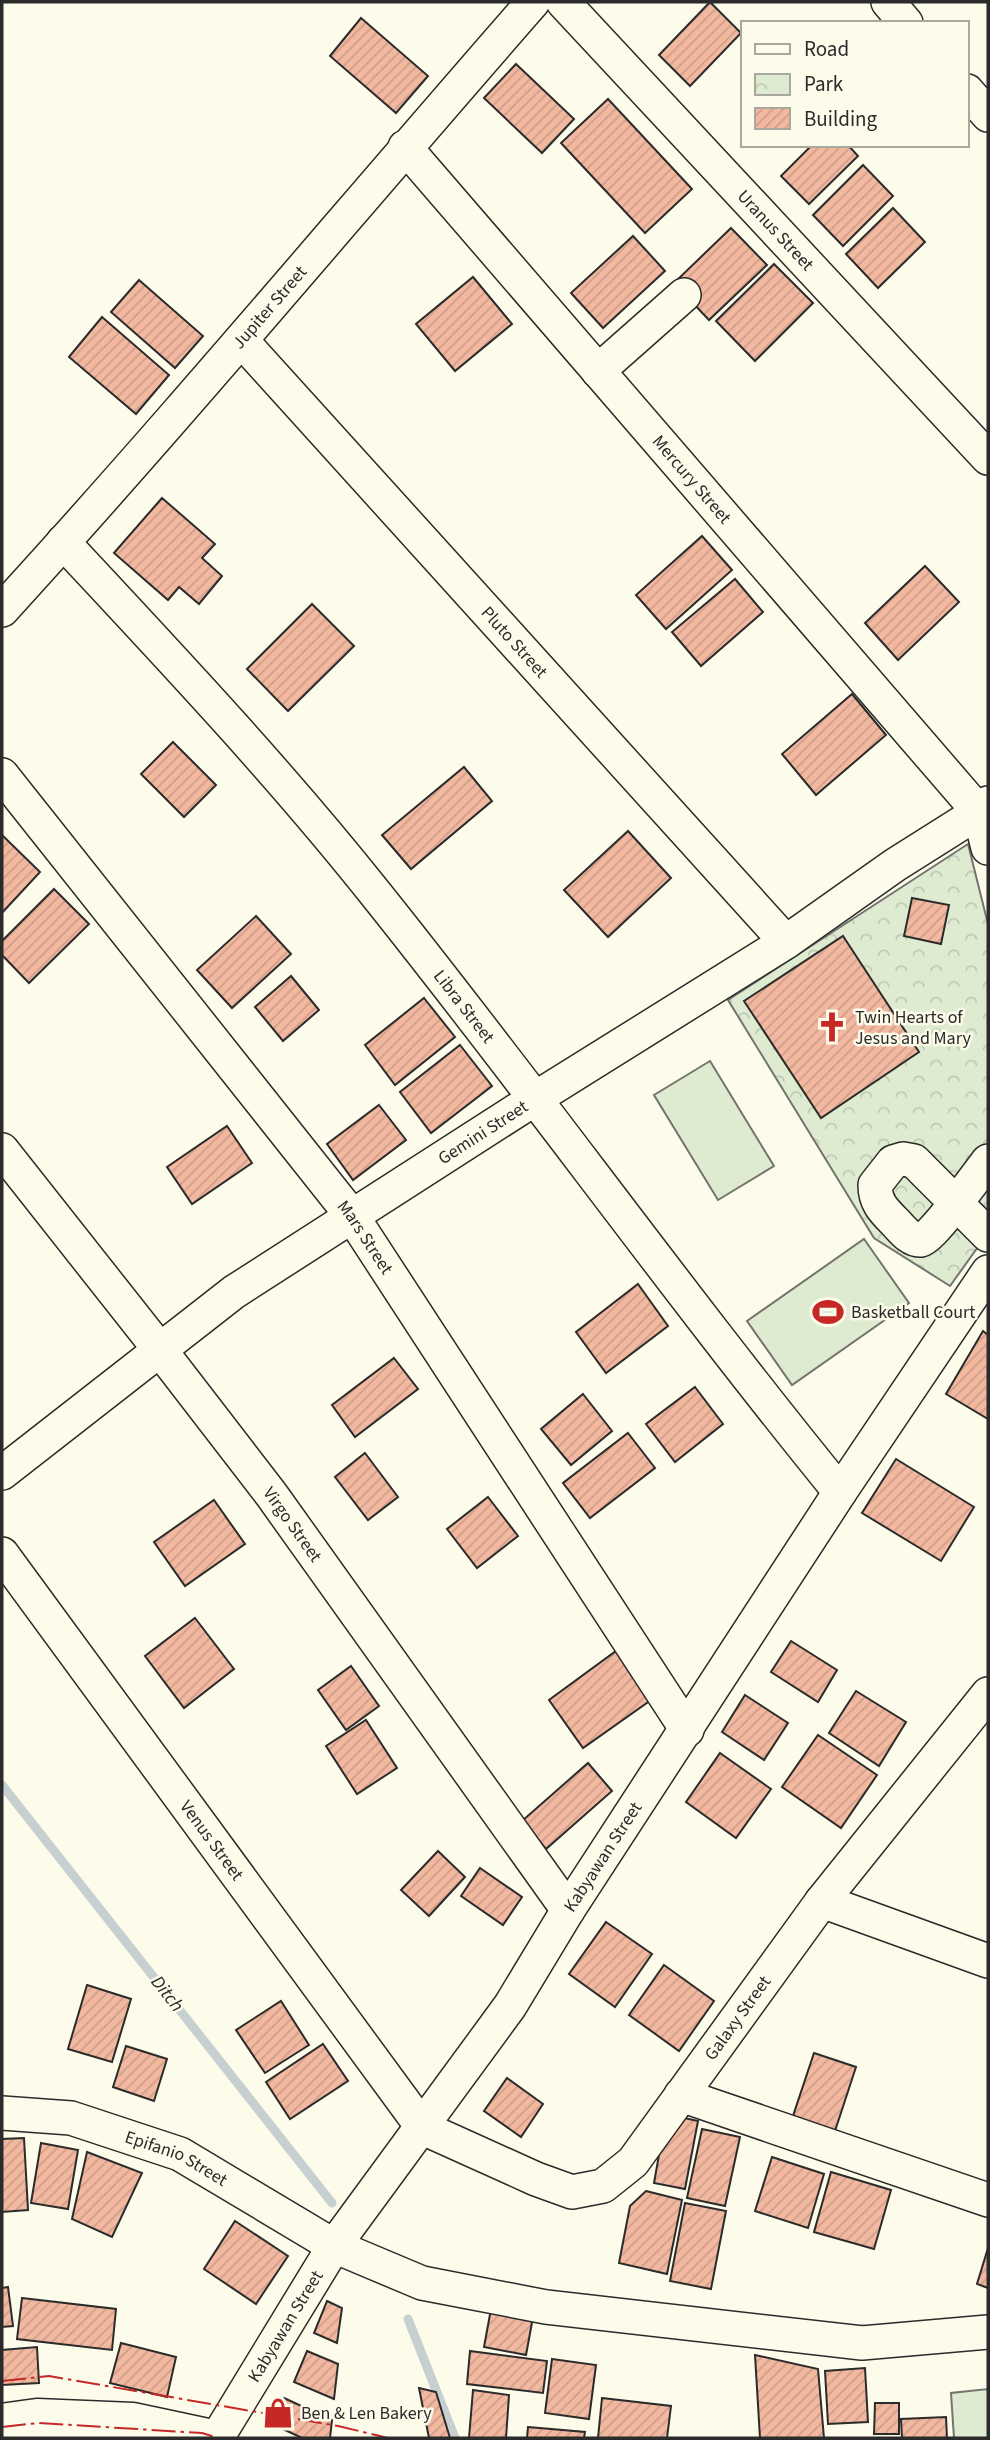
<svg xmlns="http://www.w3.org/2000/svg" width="990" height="2440" viewBox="0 0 990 2440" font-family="'Source Sans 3',sans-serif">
<defs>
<pattern id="park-crowns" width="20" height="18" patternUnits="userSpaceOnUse" patternTransform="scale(1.75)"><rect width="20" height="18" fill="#deebd1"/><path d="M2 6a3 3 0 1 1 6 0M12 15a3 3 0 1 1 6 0" fill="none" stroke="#bfcab4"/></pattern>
<pattern id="building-hatch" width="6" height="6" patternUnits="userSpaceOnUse" patternTransform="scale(1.75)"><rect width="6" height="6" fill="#f2b8a0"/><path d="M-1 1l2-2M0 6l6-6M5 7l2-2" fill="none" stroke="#d09e8a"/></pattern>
</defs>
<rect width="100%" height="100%" fill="#fdfbea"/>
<g fill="#deebd1" stroke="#74746e" stroke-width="2">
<polygon points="710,1061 774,1166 718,1200 654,1095"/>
<polygon points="864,1239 909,1303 792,1385 747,1321"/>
<polygon points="988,2389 988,2438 954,2438 951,2393"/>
</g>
<polygon fill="url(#park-crowns)" stroke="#74746e" stroke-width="2" points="968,844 988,924 988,1233 950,1286 874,1238 728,1000"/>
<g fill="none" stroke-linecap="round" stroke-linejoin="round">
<g stroke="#c7d0d0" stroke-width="9">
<polyline points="2,1785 332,2203"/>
<polyline points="408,2319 455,2438"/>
</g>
</g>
<g fill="url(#building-hatch)" stroke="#2b2b2b" stroke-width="2">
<polygon points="710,2 741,33 690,86 659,55"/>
<polygon points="361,18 428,76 396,113 330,56"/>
<polygon points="516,64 574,119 542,153 484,98"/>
<polygon points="608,99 692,189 645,233 561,143"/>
<polygon points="812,145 848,145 858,156 809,204 781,176"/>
<polygon points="863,165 893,196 843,246 813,215"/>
<polygon points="893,208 925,242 878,288 846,254"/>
<polygon points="731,228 767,265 709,320 674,283"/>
<polygon points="633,236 665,271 603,328 571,293"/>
<polygon points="774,264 813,303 755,361 716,321"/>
<polygon points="473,277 512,324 455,371 416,324"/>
<polygon points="139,280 203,336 175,368 111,312"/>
<polygon points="102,317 169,375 136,414 69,357"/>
<polygon points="162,498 215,544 202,558 222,576 199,604 179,587 168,600 114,553"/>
<polygon points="702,536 732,570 666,629 636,595"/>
<polygon points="925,566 959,602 898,660 865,623"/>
<polygon points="735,579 763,612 701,666 672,632"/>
<polygon points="312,604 354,646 288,711 247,669"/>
<polygon points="852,694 886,735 816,795 782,754"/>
<polygon points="173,742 216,785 184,817 141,774"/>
<polygon points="464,767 492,801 411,869 382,835"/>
<polygon points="628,831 671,878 608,937 564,890"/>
<polygon points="2,835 40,872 2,913"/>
<polygon points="54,889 89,924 29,983 2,955 2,941"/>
<polygon points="912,898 949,905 941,944 904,936"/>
<polygon points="256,916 291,954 232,1008 197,970"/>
<polygon points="843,936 919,1052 821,1118 744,1001"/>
<polygon points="291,976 319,1010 283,1041 255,1007"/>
<polygon points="424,998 455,1037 395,1085 365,1045"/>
<polygon points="460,1045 492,1086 431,1133 400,1092"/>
<polygon points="379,1105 406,1140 353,1180 327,1144"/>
<polygon points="227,1126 252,1163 192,1204 167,1167"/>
<polygon points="638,1284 668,1326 606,1373 576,1332"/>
<polygon points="983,1331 988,1335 988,1419 946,1394"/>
<polygon points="394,1358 418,1389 355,1437 332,1405"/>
<polygon points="695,1387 723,1424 675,1462 646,1424"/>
<polygon points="583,1394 612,1431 571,1465 541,1429"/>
<polygon points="628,1433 655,1468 590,1518 563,1483"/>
<polygon points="365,1453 398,1497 368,1520 335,1477"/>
<polygon points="896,1459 974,1507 941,1561 862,1513"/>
<polygon points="488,1497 518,1536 477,1568 447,1529"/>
<polygon points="214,1500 245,1544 185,1586 154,1542"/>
<polygon points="195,1618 234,1669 184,1708 145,1656"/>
<polygon points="791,1641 837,1670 818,1702 771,1672"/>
<polygon points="616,1651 651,1700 583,1748 549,1700"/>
<polygon points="351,1666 379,1706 346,1730 318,1690"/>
<polygon points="856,1691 906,1722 879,1766 829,1733"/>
<polygon points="745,1695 788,1723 764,1760 722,1732"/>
<polygon points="366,1720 397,1768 357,1794 326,1746"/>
<polygon points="818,1735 877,1775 841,1828 782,1787"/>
<polygon points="720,1753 771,1789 736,1838 686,1802"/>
<polygon points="588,1763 612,1791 546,1849 522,1821"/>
<polygon points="438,1851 465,1877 429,1916 401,1890"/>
<polygon points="480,1868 522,1897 503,1925 461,1896"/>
<polygon points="606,1922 652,1954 615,2007 569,1974"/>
<polygon points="664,1965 714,2001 679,2051 629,2015"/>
<polygon points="87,1985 131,1999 112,2062 68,2049"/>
<polygon points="281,2001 309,2045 265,2073 236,2030"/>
<polygon points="323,2044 348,2081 290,2119 266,2082"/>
<polygon points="126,2046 167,2059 154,2101 113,2087"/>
<polygon points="814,2053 856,2067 835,2131 793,2116"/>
<polygon points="507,2078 543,2104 521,2137 484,2111"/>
<polygon points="680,2117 698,2121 685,2189 654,2183 662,2138"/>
<polygon points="702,2129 740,2137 725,2206 687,2198"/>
<polygon points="24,2138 28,2210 2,2212 2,2139"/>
<polygon points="41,2143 78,2150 68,2209 31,2203"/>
<polygon points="87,2152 142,2173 112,2237 72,2219"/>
<polygon points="772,2157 824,2174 808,2228 755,2211"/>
<polygon points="831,2172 891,2190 874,2249 814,2232"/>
<polygon points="646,2191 682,2200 667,2274 619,2263 630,2206"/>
<polygon points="685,2203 726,2211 711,2289 670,2281"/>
<polygon points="235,2221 288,2256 256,2304 204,2269"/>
<polygon points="988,2248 988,2288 977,2284"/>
<polygon points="8,2287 13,2326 2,2327 2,2288"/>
<polygon points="22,2298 116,2309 112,2350 17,2339"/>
<polygon points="327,2301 342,2308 337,2343 314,2333"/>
<polygon points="491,2309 533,2317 526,2355 484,2347"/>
<polygon points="121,2343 176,2357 167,2397 110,2383"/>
<polygon points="37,2347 39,2383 2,2385 2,2350"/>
<polygon points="307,2351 338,2364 334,2399 294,2382"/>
<polygon points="470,2351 547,2361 543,2393 467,2384"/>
<polygon points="755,2355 818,2369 824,2438 760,2438"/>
<polygon points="552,2359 596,2365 589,2419 545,2413"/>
<polygon points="865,2368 868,2422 828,2424 825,2371"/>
<polygon points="419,2388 436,2392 450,2438 429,2438"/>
<polygon points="473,2390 509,2395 506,2438 469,2438"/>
<polygon points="284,2398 332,2420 330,2438 302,2438 272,2424"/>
<polygon points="602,2398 671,2406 667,2438 598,2438"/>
<polygon points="875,2403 899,2403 899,2434 874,2434"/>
<polygon points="946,2417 947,2438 902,2438 901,2419"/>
<polygon points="528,2427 585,2432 584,2438 527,2438"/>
</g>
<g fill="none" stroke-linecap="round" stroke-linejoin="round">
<g stroke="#2b2b2b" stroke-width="36">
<g id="minor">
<path id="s1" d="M563 2 988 458"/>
<polyline points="888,2 906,23"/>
<polyline points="967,91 988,115"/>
<path id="s2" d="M405 147 979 812 988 848"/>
<path id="s3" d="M242 341 786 942"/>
<polyline points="598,371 684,295"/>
<path id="s4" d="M63 542C170 657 277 770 375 893 533 1090 680 1296 840 1492"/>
<path id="s5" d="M2 610C184 411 356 204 533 2"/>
<path id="s6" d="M2 775 352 1216 687 1730"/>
<path id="s7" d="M2 1150 160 1350 271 1494 568 1910"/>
<path d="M988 1161C978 1174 932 1238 921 1240 910 1241 901 1228 895 1222 883 1210 875 1202 875 1185L893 1162 903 1159 914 1161 988 1235"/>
<path id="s8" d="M2 1473 234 1292 536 1098 786 942 895 865 979 812 988 803"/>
<path id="s9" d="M2 1554 423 2128 536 2179 572 2192 603 2186 633 2162 822 1901 988 1694"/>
<polyline points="822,1901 988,1961"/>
<polyline points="681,2095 988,2200"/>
<path id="s10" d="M2 2113 71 2118 180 2154 334 2246 422 2283 546 2307 862 2343 988 2332"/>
<path id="s11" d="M217 2438 334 2246 510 2006 568 1910 840 1492 988 1272"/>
</g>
</g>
<g stroke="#2b2b2b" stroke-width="41">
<polyline id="major" points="2,2423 37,2418 133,2422 208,2438"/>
</g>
<use href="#minor" stroke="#fdfbea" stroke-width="33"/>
<use href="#major" stroke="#fdfbea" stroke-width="38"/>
<g stroke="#c62828" stroke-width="2" stroke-dasharray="24 5 3.5 5" stroke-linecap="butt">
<polyline points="2,2381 49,2376 338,2426 388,2438"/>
<polyline points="2,2427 38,2423 202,2433 218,2438"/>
</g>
</g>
<defs>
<g id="church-bare" transform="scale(2.415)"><path d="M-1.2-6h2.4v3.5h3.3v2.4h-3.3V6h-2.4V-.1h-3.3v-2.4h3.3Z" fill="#c62828" stroke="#fdfbea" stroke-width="2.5" paint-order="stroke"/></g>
<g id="stadium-bare" transform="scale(2.415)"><path d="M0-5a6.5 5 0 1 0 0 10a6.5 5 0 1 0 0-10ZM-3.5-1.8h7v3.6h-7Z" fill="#c62828" stroke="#fdfbea" stroke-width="2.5" paint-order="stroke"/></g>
<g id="shop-bare" transform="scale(2.415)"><path d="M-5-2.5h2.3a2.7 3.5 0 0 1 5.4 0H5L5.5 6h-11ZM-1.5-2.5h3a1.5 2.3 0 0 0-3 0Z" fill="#c62828" stroke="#fdfbea" stroke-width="2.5" paint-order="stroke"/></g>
</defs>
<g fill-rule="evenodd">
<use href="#church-bare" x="832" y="1027"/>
<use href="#stadium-bare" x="828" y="1312"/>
<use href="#shop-bare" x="278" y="2413"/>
</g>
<g text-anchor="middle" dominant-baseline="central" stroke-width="5" stroke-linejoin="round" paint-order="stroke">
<g font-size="18" fill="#2b2b2b" stroke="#fdfbea">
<text stroke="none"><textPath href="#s1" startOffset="312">Uranus Street</textPath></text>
<text stroke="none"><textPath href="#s5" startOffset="404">Jupiter Street</textPath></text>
<text stroke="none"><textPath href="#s2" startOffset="439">Mercury Street</textPath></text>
<text stroke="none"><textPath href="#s3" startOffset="406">Pluto Street</textPath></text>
<text stroke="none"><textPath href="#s4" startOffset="614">Libra Street</textPath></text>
<text stroke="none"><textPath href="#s8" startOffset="590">Gemini Street</textPath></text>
<text stroke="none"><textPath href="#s6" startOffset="588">Mars Street</textPath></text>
<text stroke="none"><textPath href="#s7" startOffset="474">Virgo Street</textPath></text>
<text stroke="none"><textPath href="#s9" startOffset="355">Venus Street</textPath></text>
<text stroke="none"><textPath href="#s11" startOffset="698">Kabyawan Street</textPath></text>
<text stroke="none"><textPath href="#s9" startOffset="1122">Galaxy Street</textPath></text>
<text stroke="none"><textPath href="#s10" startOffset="182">Epifanio Street</textPath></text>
<text stroke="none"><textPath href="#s11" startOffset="131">Kabyawan Street</textPath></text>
</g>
<g font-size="18" fill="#2b2b2b" stroke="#fdfbea" text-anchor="start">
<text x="855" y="1017">Twin Hearts of<tspan x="855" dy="21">Jesus and Mary</tspan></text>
<text x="851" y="1312">Basketball Court</text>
<text x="301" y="2413">Ben &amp; Len Bakery</text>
</g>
<g font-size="19" font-style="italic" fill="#2b2b2b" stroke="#fdfbea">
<text transform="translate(167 1994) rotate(52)">Ditch</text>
</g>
</g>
<rect width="990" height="2440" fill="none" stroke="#2b2b2b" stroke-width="7"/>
<rect x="741" y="21" width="228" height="126" fill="#fdfbea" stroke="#a9a89e" stroke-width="2"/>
<rect x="755" y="44" width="35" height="10" fill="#fdfbea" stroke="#a9a89e" stroke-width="2"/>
<text x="804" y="56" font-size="21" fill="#2b2b2b">Road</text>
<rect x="755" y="74" width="35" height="21" fill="url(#park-crowns)" stroke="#a9a89e" stroke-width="2"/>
<text x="804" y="91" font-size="21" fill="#2b2b2b">Park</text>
<rect x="755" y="108" width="35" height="21" fill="url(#building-hatch)" stroke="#a9a89e" stroke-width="2"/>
<text x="804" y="126" font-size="21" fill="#2b2b2b">Building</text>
</svg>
